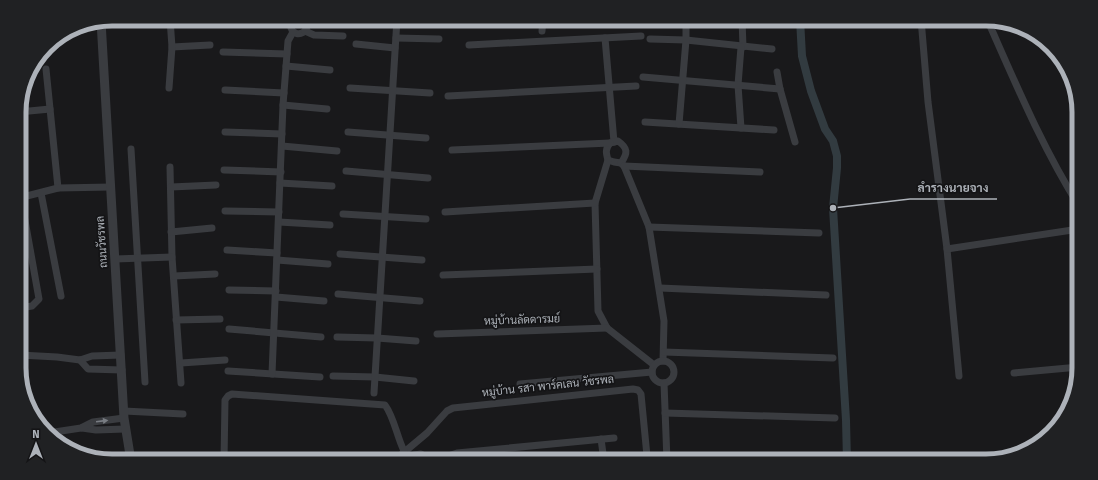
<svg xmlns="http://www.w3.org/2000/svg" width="1098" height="480" viewBox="0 0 1098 480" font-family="'Fira Sans',Sarabun,sans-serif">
<rect width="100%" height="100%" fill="#19191b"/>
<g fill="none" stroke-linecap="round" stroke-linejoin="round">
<polyline stroke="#323b40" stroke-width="8" points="800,19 802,56 811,91 825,129 833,141 837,156 837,168 833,208 846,420 847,461"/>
<g stroke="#3a3c40" stroke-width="7">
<path d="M294 19C292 22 290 24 291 28 295 40 315 31 303 19"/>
<polyline points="742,19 743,47"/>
<polyline points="921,19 928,102 947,249 959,376"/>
<path d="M987 19C1015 82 1042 147 1079 206"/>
<polyline points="305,31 314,35 343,36"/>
<polyline points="542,31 543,19"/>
<polyline points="396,38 439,39"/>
<polyline points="605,38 614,142"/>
<polyline points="650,39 686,40 772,49"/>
<polyline points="356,44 395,48"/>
<polyline points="469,45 641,36"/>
<polyline points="172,47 210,45"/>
<polyline points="741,47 738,85 741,128"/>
<polyline points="223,52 287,54"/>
<polyline points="286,66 330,70"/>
<polyline points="46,69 58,188"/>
<polyline points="777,72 780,89 795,142"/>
<polyline points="643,77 780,89"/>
<polyline points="169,88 172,47 170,19"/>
<polyline points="350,88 430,93"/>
<polyline points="225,90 284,93"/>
<polyline points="448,96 636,86"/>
<polyline points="283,105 327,109"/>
<polyline points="19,112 50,109"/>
<polyline points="645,122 774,130"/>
<polyline points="679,124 686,40 686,19"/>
<polyline points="225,132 282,134"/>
<polyline points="348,132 426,138"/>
<path d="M618 141C628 148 628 153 621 163L614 162 608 160C606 153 605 149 610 143Z"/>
<polyline points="282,146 337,151"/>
<polyline points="131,149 145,382"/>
<polyline points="452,150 610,143"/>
<polyline points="608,160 595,203 598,311 607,328 654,365"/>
<polyline points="621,163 624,166 649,227 664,321 663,361"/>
<polyline points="624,166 760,172"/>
<polyline points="170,167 172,257 181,383"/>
<polyline points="224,170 281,172"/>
<polyline points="346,171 428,178"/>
<polyline points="280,183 332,186"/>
<polyline points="171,187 216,185"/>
<polyline points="41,193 61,296"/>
<polyline points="19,198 58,188 111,187"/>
<polyline points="225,211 279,212"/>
<polyline points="445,212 595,203"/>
<polyline points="343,214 426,219"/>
<polyline points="279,222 330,225"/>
<polyline points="649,227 819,233"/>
<polyline points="171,232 212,228"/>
<polyline points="947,249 1079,229"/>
<polyline points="227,250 277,253"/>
<polyline points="20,252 30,251"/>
<polyline points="340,254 422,260"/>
<polyline points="115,259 172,257"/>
<polyline points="277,260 328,264"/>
<polyline points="443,275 597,269"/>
<polyline points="174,276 215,274"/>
<polyline points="660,288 826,295"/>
<polyline points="229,290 276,291"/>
<polyline points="338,294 420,301"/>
<polyline points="276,297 324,301"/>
<polyline points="20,308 32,306 39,299 21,198"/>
<polyline points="176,320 220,319"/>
<polyline points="229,329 321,337"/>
<polyline points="437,334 607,328"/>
<polyline points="337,337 377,338 416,341"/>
<polyline points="664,352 833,358"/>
<polyline points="20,355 57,357 80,360 92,356 121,355"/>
<polyline points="80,360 88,369 122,370"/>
<circle cx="663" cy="372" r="11"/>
<polyline points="181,363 225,360"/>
<polyline points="228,371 320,377"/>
<polyline points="1014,373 1079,367"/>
<polyline points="272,374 283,105 288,41 293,32"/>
<polyline points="333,376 375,377 414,381"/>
<polyline points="664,383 667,461"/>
<polyline points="520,384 652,372"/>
<polyline points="374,393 397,19"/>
<polyline points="124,411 183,414"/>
<polyline points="665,413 835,418"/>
<polyline points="82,428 96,430 125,429"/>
<polyline points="48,433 81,428 93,422 124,418"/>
<polyline points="601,439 604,461"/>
<polyline points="396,459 427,433 447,411 453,408 633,389 638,390 641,394 647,456 646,461"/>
<path d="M224 461 225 400 228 396 232 394 385 405C394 417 397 437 404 451"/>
<polyline points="319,461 321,461"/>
<polyline points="384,461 390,457 398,461"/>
<polyline points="403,461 414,455 421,454 432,461"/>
<polyline points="447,461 451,455 457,453 614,438"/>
</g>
<polyline stroke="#3a3c40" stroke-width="9" points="101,21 124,418 131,461"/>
</g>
<defs><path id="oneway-solid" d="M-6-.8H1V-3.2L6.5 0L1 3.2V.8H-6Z"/></defs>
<use fill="#797d83" href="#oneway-solid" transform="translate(102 421) rotate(-7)"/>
<g text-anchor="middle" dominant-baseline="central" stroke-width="3.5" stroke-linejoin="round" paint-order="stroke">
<g font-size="11" fill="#adb2b9" stroke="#141416">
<text transform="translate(102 242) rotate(-94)">ถนนวัชรพล</text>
<text transform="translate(522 320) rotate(-2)">หมู่บ้านลัดดารมย์</text>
<text transform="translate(548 386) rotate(-6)">หมู่บ้าน รสา พาร์คเลน วัชรพล</text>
</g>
</g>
<path d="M0 0H1098V480H0ZM112 26H986A86 86 0 0 1 1072 112V368A86 86 0 0 1 986 454H112A86 86 0 0 1 26 368V112A86 86 0 0 1 112 26Z" fill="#202123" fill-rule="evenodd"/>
<path fill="none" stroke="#adb2b9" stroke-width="5" d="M112 26H986A86 86 0 0 1 1072 112V368A86 86 0 0 1 986 454H112A86 86 0 0 1 26 368V112A86 86 0 0 1 112 26Z"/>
<path fill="none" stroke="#adb2b9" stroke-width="1.5" d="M833 208L910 199H997"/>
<circle fill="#adb2b9" stroke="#141416" stroke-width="1.5" cx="833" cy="208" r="4"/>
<g font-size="12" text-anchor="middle" font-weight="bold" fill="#adb2b9" stroke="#141416" stroke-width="3.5" stroke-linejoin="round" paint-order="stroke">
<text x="953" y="192">ลำรางนายจาง</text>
</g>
<g transform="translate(36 444)" stroke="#141416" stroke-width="3" paint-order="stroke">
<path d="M0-3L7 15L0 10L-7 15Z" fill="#adb2b9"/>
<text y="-6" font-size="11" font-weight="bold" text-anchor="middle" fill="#adb2b9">N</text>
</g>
</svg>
